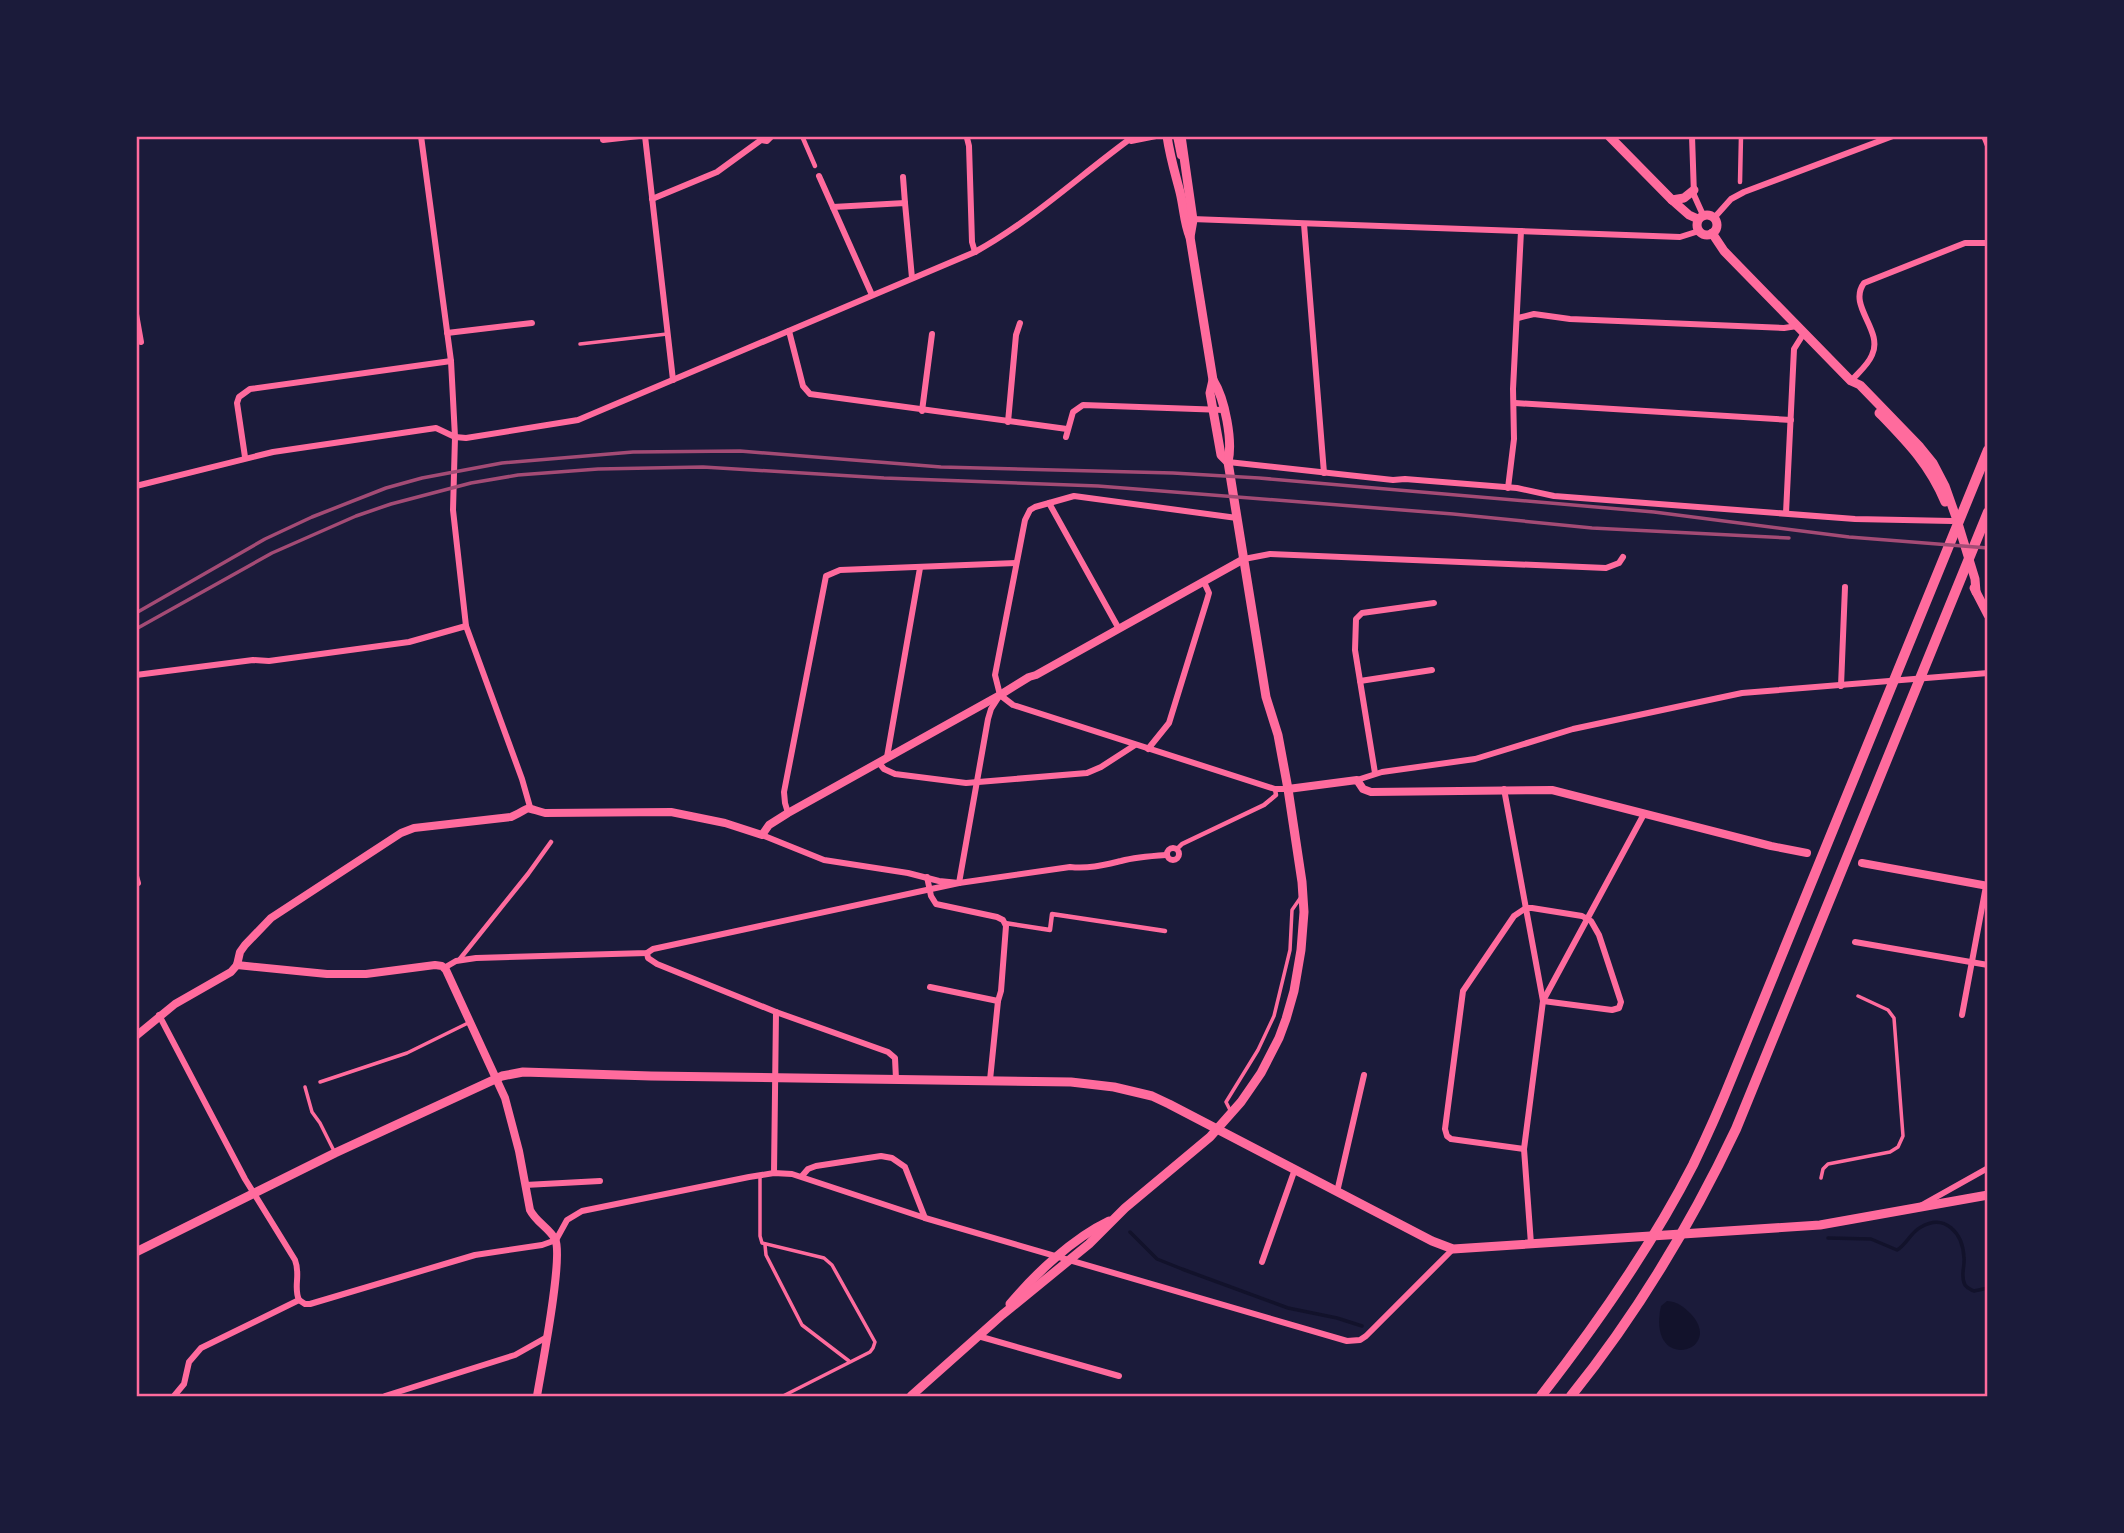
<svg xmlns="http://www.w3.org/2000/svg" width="2124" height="1533" viewBox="0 0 2124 1533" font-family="'Archivo Narrow',sans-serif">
<rect width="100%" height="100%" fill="#1b1b3a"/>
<path fill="#12122b" d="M1667 1301C1678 1302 1683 1306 1691 1314 1726 1352 1646 1374 1661 1306Z"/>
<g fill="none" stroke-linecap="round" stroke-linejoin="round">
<g stroke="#12122b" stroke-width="3.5">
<polyline points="1130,1232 1157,1259 1182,1269 1288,1308 1337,1318 1362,1326"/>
<path d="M1828 1238 1871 1239 1897 1250C1907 1244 1910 1233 1921 1227 1945 1213 1963 1233 1964 1258 1965 1267 1960 1276 1965 1285 1968 1289 1970 1289 1974 1291L1988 1288"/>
</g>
<g stroke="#ff6b9d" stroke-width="3.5">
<polyline points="580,344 667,334"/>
<polyline points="320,1082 407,1053 468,1023"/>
<polyline points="305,1087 312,1112 320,1123 334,1151"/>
<polyline points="1231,1112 1226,1102 1258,1050 1274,1016 1290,950 1292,910 1301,897"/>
<polyline points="760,1175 760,1236 762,1243 824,1258 832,1265 875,1342 873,1348 870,1352 783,1396"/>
<polyline points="1821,1178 1823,1169 1828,1164 1890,1152 1898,1147 1903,1136 1894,1018 1888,1010 1858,996"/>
<polyline points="765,1245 766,1255 802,1325 849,1361"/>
</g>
<g stroke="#ff6b9d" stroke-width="4.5">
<polyline points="802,136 815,166"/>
<polyline points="1740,182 1741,136"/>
<polyline points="1177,849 1182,844 1264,805 1276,795 1275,789"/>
<polyline points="1005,923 1050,930 1052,914 1165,931"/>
<polyline points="459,960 528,874 551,842"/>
</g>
<g stroke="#ff6b9d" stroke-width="6">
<polyline points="421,136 451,361 455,437 453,510 466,626 522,779 530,807"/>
<polyline points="645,136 673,380"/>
<polyline points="1176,136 1180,156"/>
<polyline points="1692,136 1694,195 1703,215"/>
<polyline points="1984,136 1988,146"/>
<polyline points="967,138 969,146 972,242 975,252"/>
<polyline points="603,140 639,136"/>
<polyline points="1131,141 1156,136"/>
<polyline points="819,176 872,295"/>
<polyline points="903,177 905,203"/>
<polyline points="652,199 717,172 761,140 767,141 772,136"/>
<polyline points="833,207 905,203 912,278"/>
<polyline points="1714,218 1731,199 1744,192 1893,136"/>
<polyline points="1192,219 1680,237 1699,231"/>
<polyline points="1304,224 1324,473"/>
<polyline points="136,314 141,342"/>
<polyline points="1518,318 1534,314 1570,319 1784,328 1797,326"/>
<polyline points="789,331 803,386 810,394 1067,429"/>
<polyline points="447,333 532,323"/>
<path d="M1851 381C1858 373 1868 365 1872 355 1884 330 1847 306 1864 283L1965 243H1988"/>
<polyline points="1515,403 1791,420"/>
<polyline points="922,411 932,334"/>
<polyline points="1008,422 1016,335 1020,323"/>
<polyline points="1066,437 1073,412 1083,405 1224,410"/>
<polyline points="245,457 237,403 239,397 250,389 451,361"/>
<polyline points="1228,462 1393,480 1405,479 1517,488 1554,496 1855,519 1952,521"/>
<path d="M136 486 273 452 436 428 455 437 466 438 578 420 975 252C1033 220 1080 175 1134 136"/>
<polyline points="1508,488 1514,439 1513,389 1521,231"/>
<polyline points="1049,503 1119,629"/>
<polyline points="1786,513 1794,349 1804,333"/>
<polyline points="1244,559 1270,554 1606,568 1619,563 1623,557"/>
<polyline points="136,675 253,660 269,661 409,642 466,626"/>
<polyline points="1360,681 1432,670"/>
<polyline points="1841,686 1845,587"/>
<polyline points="1000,695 1013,705 1275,789 1288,789"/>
<polyline points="1148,749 1169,723 1207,600 1209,593 1204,582"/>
<polyline points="887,757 920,568"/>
<polyline points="879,763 884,769 895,774 966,783 1087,773 1101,767 1135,745"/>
<polyline points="1375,773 1355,650 1356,619 1362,613 1434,603"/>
<polyline points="1357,780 1382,772 1475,759 1573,729 1742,693 1988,673"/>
<polyline points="1504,789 1543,1001 1524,1149 1531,1244"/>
<polyline points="788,813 785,803 784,792 826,576 840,570 1016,563"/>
<path d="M762 835 824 860 908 873 939 881 959 883 1070 867C1089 869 1104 865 1121 861 1136 857 1152 856 1167 855"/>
<circle cx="1173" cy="854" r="6"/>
<polyline points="136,876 138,883"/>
<polyline points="927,877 931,896 936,904 997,917 1003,920 1006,926 1001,991 998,1001 990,1080"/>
<polyline points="959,883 988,719 991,709 1000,695 995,675 1025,520 1030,510 1035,507 1074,496 1237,518"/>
<polyline points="1855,942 1988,965"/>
<polyline points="647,953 648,958 657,964 776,1012 888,1052 895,1058 896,1079"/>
<polyline points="444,968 456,961 476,958 647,953 653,949 959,883"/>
<polyline points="930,987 998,1001"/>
<polyline points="1544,999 1644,814"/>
<path d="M159 1015 245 1179 295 1260C301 1275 293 1287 299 1300"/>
<polyline points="1962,1015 1986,886"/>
<polyline points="1524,1149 1451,1139 1447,1136 1445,1129 1463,991 1514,916 1526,908 1532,908 1582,916 1591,921 1599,935 1621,1002 1619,1008 1612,1010 1543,1001"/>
<polyline points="774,1173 776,1012"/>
<polyline points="802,1176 808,1169 816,1166 881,1156 892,1158 905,1167 925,1218"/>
<polyline points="525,1185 600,1181"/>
<polyline points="1337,1192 1364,1075"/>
<polyline points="1922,1205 1988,1168"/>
<polyline points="1262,1262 1295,1169"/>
<polyline points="299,1300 305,1304 310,1304 475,1255 542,1245 556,1240 567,1220 582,1211 749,1177 774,1173 792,1174 925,1218 1347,1341 1360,1340 1366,1336 1453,1249"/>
<polyline points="978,1336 1119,1376"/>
<polyline points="174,1396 184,1384 189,1362 201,1348 299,1300"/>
<polyline points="385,1396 515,1355 547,1337"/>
</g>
<g stroke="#ff6b9d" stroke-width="8">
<polyline points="1288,789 1357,780 1363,789 1371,792 1552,790 1771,846 1807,853"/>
<polyline points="1862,863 1988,886"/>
<path d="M237 965 327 974H366L435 965 442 966 446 970 505 1098 519 1151 530 1210C536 1222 549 1228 555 1239 564 1256 541 1371 537 1396"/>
<path d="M136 1036 175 1004 231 972 237 965 240 952 245 945 271 918 401 833 414 828 511 817C534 807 520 806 545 813L671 812 725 823 762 835 769 825 788 813 1000 695 1029 677 1036 675 1244 559"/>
</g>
<g stroke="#ff6b9d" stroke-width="9">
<path d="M1167 136C1170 157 1175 173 1180 192 1184 208 1184 223 1190 237L1213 380 1210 393 1221 455 1228 462"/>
<polyline points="1181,136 1193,220 1190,237"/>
<polyline points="1609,136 1672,200 1689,215 1698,219"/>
<polyline points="1672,200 1684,198 1694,190"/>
<circle cx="1707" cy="225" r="10"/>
<polyline points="1712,233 1724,251 1851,381 1860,385 1920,447 1933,463 1945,486 1957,520 1975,579 1976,592"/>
<path d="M1879 413C1907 442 1929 464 1945 502"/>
<polyline points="1974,588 1988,615"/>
<polyline points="136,1252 335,1153 502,1076 523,1072 651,1076 1071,1082 1114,1087 1152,1096 1169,1104 1432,1241 1453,1249 1820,1225 1988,1195"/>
<path d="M1010 1304C1035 1274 1073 1238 1109 1221"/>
<path d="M911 1396 1002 1315 1089 1244 1125 1208 1210 1137 1241 1102 1261 1073 1279 1038 1286 1019 1294 991 1301 950 1304 912 1302 882 1288 789 1278 735 1266 697 1228 462C1233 441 1225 399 1213 380"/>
</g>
<g stroke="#ff6b9d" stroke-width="10">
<path d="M1541 1396C1597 1324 1651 1247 1693 1165 1707 1136 1720 1107 1732 1077L1988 450"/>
<path d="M1571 1396C1637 1314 1691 1224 1736 1129L1988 512"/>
</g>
<g stroke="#a44b75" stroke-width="3.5">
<polyline points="136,613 265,539 312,517 386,488 422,478 502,463 633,452 740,451 941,467 1173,473 1259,478 1654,512 1849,537 1988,548"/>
<polyline points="136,629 272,553 356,516 391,504 471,483 518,475 598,469 703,467 884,478 1098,486 1453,514 1592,528 1789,538"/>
</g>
</g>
<rect width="2124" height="1533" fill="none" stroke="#1b1b3a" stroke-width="276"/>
<rect x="138" y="138" width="1848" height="1257" fill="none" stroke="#ff6b9d" stroke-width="2.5"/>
</svg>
